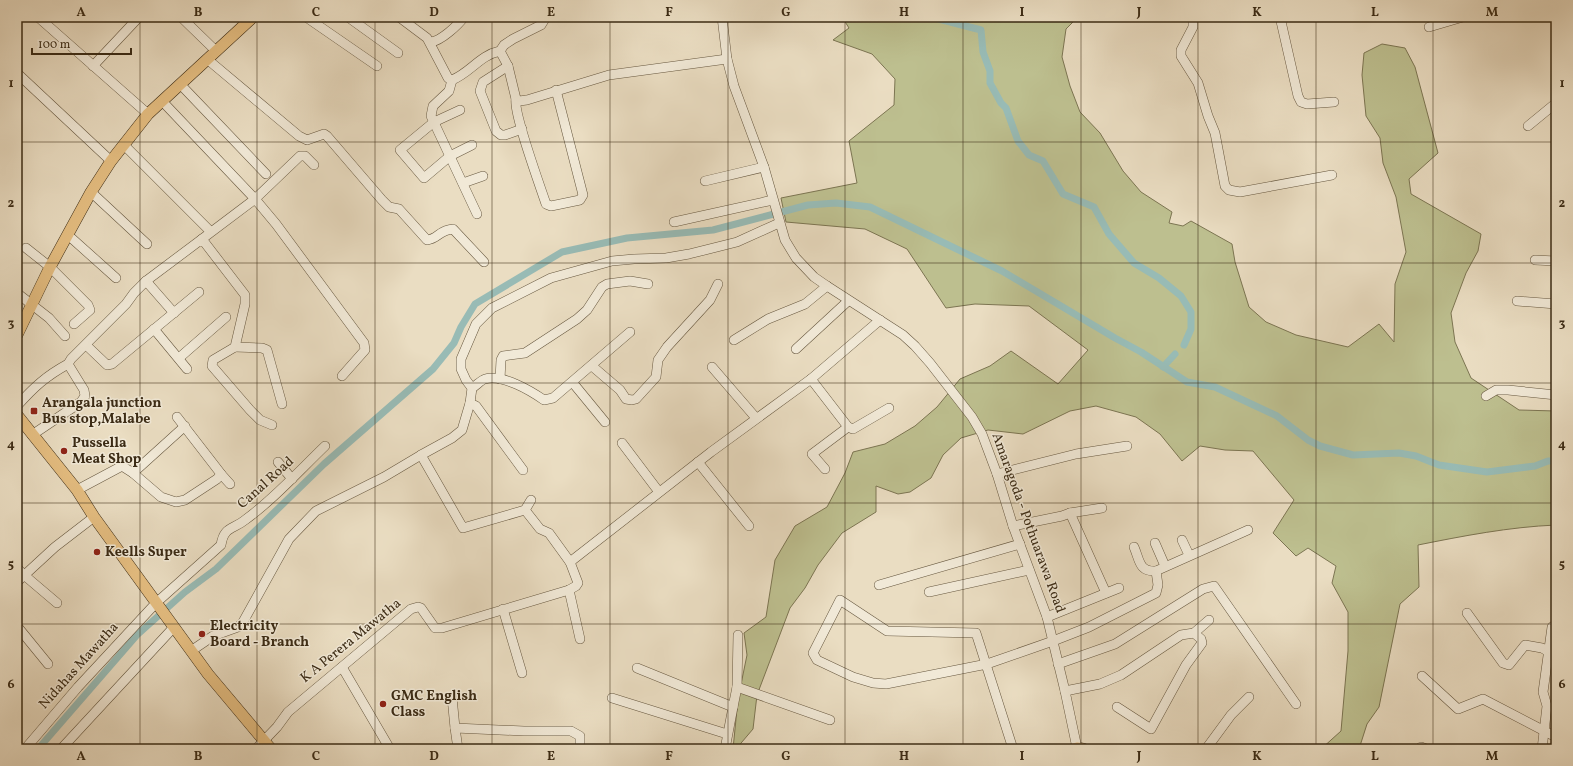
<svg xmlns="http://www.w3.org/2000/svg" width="1573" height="766" viewBox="0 0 1573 766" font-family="Vollkorn,serif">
<rect width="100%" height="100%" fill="#eaddc2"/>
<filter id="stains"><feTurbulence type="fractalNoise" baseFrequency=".005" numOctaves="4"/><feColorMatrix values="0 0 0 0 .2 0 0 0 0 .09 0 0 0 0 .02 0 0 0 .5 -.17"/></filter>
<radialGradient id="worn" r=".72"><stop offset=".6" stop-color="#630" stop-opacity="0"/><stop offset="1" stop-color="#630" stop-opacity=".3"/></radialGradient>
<path fill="#bdbf8f" stroke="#7c7552" d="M842 17H1072L1074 21 1066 29 1062 57 1070 86 1080 112 1100 133 1123 171 1141 192 1172 212 1169 223 1183 226 1191 221 1232 244 1235 262 1249 307 1266 322 1296 335 1348 347 1379 324 1394 342 1395 284 1406 252 1396 197 1383 163 1380 138 1366 116 1362 75 1364 53 1382 44 1405 48 1415 67 1438 153 1409 179 1411 194 1481 234 1478 251 1466 273 1451 313 1455 342 1471 378 1519 410 1556 411V525C1509 527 1463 536 1418 545L1419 587 1400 604 1379 707 1367 724 1359 749H1321L1341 731 1348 651V612L1332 583 1336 566 1308 548 1296 556 1273 533 1294 500 1253 451 1225 450 1200 446 1182 461 1160 434 1136 417 1096 406 1070 411 1023 434 988 430 961 438 943 455 931 478 910 492 898 494 876 486V512L842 533 818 565 805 588 790 608 757 695 753 729 736 749H733L738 699 747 655 744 633 766 617 775 560 795 526 827 507 845 473 853 452 885 444 915 426 937 407 960 379 990 366 1011 351 1058 384 1088 350 1029 306 975 304 946 308 907 249 865 229 786 222 781 198 857 183 849 141 894 105 895 79 872 54 833 40 849 28Z"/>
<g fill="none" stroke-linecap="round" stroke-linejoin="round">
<g stroke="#98bbb5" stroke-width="7">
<polyline points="931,17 981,30 983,52 990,71 990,83 1001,103 1006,108 1018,141 1029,155 1043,161 1063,194 1094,207 1109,234 1134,263 1159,278 1181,296 1191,312 1191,329 1184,345"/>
<polyline points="1163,367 1175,354"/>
<polyline points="38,749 137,635 185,592 216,569 324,464 433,369 454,343 461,327 475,304 562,252 627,238 713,230 808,205 836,203 870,207 1002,271 1115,338 1141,352 1187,382 1215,387 1277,416 1308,440 1320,446 1353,455 1399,453 1416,456 1439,465 1487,472 1535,466 1548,461 1556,461"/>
</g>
<g stroke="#675840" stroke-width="10">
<g id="minor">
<polyline points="38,17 148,114"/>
<polyline points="181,17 216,51"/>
<polyline points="306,17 377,66"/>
<polyline points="348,17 398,53"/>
<path d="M399 17 427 38 448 78 452 80C470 73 480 55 500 51L508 66 516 99C513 112 540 186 546 204L551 206 580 200 583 195 556 90"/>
<polyline points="722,17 727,59 734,86 764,167 785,240 796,258 814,277 827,286 903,335 915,346 930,363 972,417 982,434 997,474 1013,526 1047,617 1065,691 1077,748"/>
<polyline points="1193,17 1193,27 1181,50 1181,56 1198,83 1208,116 1215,133 1225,186 1229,190 1240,192 1332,175"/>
<polyline points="1280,17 1298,96 1301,102 1307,104 1334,102"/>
<polyline points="1429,27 1463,17"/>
<path d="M431 42C441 41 458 25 464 17"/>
<polyline points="500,51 504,45 513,39 541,25 546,17"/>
<path d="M207 59 299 136 307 140 324 134 327 136 382 200 389 207 399 209 427 240C438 239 439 230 453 229L484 262"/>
<polyline points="93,66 139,17"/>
<polyline points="508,66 483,82 480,91 496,131 501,135 505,135 522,129"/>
<polyline points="17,73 111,161"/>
<polyline points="452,80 449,91 433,106 431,116 477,214"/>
<polyline points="180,84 266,174"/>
<polyline points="516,99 519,101 527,100 609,75 727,59"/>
<polyline points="162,101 255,199 276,224 364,343 365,350 342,376"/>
<polyline points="460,110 434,122 400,150 424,178 450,156 472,145"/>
<polyline points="1528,126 1556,103"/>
<polyline points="124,145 210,231"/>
<polyline points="705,181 764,167"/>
<polyline points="463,183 483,176"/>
<polyline points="91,192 147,244"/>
<polyline points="674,222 773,200"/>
<polyline points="68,235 116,278"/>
<polyline points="202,239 255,199 300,156 305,156 314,165"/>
<polyline points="26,248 50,267 88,305 90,310 74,324"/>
<polyline points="1535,260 1556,261"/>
<polyline points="146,281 174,313"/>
<polyline points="17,293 49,318 65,336"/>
<polyline points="1517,301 1556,304"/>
<polyline points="154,329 187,369"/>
<polyline points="734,340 768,319 805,304 827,286"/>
<polyline points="86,345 107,365 112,364 199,292"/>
<polyline points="235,347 262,348 267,350 282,404"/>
<polyline points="796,349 848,301"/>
<polyline points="179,358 226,317"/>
<polyline points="592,366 620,390 626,399 632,400 636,399 656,377 658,360 667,347 710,300 718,284"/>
<polyline points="712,367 756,418"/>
<polyline points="500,379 501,360 503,356 525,353 577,319 587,310 602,287 607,284 630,281 648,284"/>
<polyline points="811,379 848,427 853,429 889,408"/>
<polyline points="573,383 605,422"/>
<path d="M472 388C476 386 481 380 485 379 503 374 531 391 544 400L553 398 630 332"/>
<polyline points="1486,396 1496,390 1508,390 1556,395"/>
<polyline points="470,403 476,406 523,470"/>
<path d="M17 406C34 387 46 376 68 364"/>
<polyline points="32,435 81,402 85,396 84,390 68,364 71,359 126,304 134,293 146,281 202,239 245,295 245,304 235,347 213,360 212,366 250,410 260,420 272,425"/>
<polyline points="622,443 659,492"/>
<polyline points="421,455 463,528 525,510"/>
<polyline points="278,462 292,479"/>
<polyline points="698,462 749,526"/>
<polyline points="825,469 812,454 848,427"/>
<polyline points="133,473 185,426"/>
<polyline points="221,474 230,484"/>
<polyline points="997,474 1076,454 1127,446"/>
<polyline points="77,490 122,466 133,473 161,497 176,502 185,500 217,479 221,474 218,470 177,417"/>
<polyline points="1070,513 1102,508"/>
<polyline points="1013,526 1062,516 1070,513 1106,593"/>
<polyline points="1182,540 1189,555"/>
<polyline points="1155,543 1165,566"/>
<path d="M1134 547C1140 561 1139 572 1156 571"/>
<polyline points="570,562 711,452 811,379 880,320"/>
<polyline points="17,568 24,575 57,603"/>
<polyline points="17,582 55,547 94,517"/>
<polyline points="879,585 1020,544"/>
<polyline points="569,590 580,639"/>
<polyline points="929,592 1029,570"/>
<polyline points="503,609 522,673"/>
<polyline points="1467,613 1503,663 1509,665 1525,645 1542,648 1549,652"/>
<polyline points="1047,617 1119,588"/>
<polyline points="17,626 48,664"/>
<polyline points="191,651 213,636 238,627 243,622 289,539 316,511 384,477 421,455 452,438 462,430 470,403 472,388 466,380 461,369 461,359 476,324 492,308 551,278 612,261 634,259 666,258 689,254 737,242 779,223"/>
<polyline points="1058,664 1115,644 1203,589 1214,586 1296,704"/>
<polyline points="342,667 390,749"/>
<polyline points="637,668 733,707 725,749"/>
<polyline points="1422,676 1458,709 1483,699 1556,737"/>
<polyline points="737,687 830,720"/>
<polyline points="1065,691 1100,684 1121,675 1181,635 1194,633 1209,620"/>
<polyline points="452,697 455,728 458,749"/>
<polyline points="612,698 727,734"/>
<polyline points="733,707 737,687 738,635"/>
<polyline points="1117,707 1151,729 1186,665 1202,643 1201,639 1194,633"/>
<polyline points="455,728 524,731 571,731 580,736 580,749"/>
<path d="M25 749 78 687 156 603 221 545C224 526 233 530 245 520 274 499 299 471 325 446"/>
<polyline points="61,749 174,627"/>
<polyline points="256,749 277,727 288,712 411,609 418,607 421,608 435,628 442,628 569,590 576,586 578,583 570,562 549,533 540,529 525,510 531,500"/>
<polyline points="1013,749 976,633 887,631 840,600 813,653 817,660 853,677 873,683 886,684 987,664 1053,641 1089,627 1156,593 1158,585 1156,571 1248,530"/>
<polyline points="1206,749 1231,715 1249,697"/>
<polyline points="1419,749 1421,747 1426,749"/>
<polyline points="1542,749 1547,706 1543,692 1552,627 1556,624"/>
</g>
</g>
<g stroke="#3b2b15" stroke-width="12">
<g id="major">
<polyline points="17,335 50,267 91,192 111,161 148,114 253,17"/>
<polyline points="17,415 77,490 94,517 208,674 271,749"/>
<polyline points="1073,749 1077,748 1083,749"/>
</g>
</g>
<use href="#minor" stroke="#f1e9d7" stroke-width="9"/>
<use href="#major" stroke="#e5be81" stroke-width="11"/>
</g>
<path fill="none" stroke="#3b2b15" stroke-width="1" stroke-opacity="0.55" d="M140 17V749M257 17V749M375 17V749M492 17V749M610 17V749M728 17V749M845 17V749M963 17V749M1081 17V749M1198 17V749M1316 17V749M1433 17V749M17 142H1556M17 263H1556M17 383H1556M17 503H1556M17 624H1556"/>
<g fill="#8f2418" stroke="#f1e9d7" stroke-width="1.5">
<rect x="30" y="407" width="8" height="8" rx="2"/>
<circle cx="64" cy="451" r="4"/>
<circle cx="97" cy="552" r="4"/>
<circle cx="202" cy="634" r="4"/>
<circle cx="383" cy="704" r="4"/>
</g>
<g text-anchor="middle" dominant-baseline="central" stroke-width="3" stroke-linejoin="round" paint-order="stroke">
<g font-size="14" font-weight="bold" fill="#3b2b15" stroke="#f1e9d7" text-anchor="start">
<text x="42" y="403">Arangala junction<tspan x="42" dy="16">Bus stop,Malabe</tspan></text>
<text x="72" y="443">Pussella<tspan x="72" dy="16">Meat Shop</tspan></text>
<text x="105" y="552">Keells Super</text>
<text x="210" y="626">Electricity<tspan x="210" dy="16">Board - Branch</tspan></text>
<text x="391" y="696">GMC English<tspan x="391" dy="16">Class</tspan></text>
</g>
<g font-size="14" fill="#3b2b15" stroke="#f1e9d7">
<text transform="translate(266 483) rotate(-42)">Canal Road</text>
<text transform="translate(1028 523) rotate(70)">Amaragoda - Pothuarawa Road</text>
<text transform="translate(351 641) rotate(-39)">K A Perera Mawatha</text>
<text transform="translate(79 666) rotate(-48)">Nidahas Mawatha</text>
</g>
</g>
<rect width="1573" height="766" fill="none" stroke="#eaddc2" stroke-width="44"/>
<path d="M32 48v6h99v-6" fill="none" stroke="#3b2b15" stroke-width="2"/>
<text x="38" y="48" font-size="12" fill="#3b2b15" stroke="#f1e9d7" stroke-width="3" paint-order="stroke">100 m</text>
<rect x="22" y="22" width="1529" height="722" fill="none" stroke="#3b2b15" stroke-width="1.5"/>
<g font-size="13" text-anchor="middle" font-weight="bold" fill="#3b2b15">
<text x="81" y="16">A</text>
<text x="198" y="16">B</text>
<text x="316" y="16">C</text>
<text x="434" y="16">D</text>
<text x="551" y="16">E</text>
<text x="669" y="16">F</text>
<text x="786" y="16">G</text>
<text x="904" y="16">H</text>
<text x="1022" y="16">I</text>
<text x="1139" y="16">J</text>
<text x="1257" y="16">K</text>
<text x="1375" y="16">L</text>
<text x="1492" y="16">M</text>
<text x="11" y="87">1</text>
<text x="1562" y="87">1</text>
<text x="11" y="207">2</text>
<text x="1562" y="207">2</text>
<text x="11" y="327">3</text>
<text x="1562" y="327">3</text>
<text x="11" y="448">4</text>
<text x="1562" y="448">4</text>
<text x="11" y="568">5</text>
<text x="1562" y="568">5</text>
<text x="11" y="688">6</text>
<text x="1562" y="688">6</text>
<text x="81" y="760">A</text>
<text x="198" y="760">B</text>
<text x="316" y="760">C</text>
<text x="434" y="760">D</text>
<text x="551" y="760">E</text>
<text x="669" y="760">F</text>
<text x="786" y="760">G</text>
<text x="904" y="760">H</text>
<text x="1022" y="760">I</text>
<text x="1139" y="760">J</text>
<text x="1257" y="760">K</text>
<text x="1375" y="760">L</text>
<text x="1492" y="760">M</text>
</g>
<rect width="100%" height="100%" filter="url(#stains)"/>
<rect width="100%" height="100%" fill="url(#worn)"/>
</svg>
